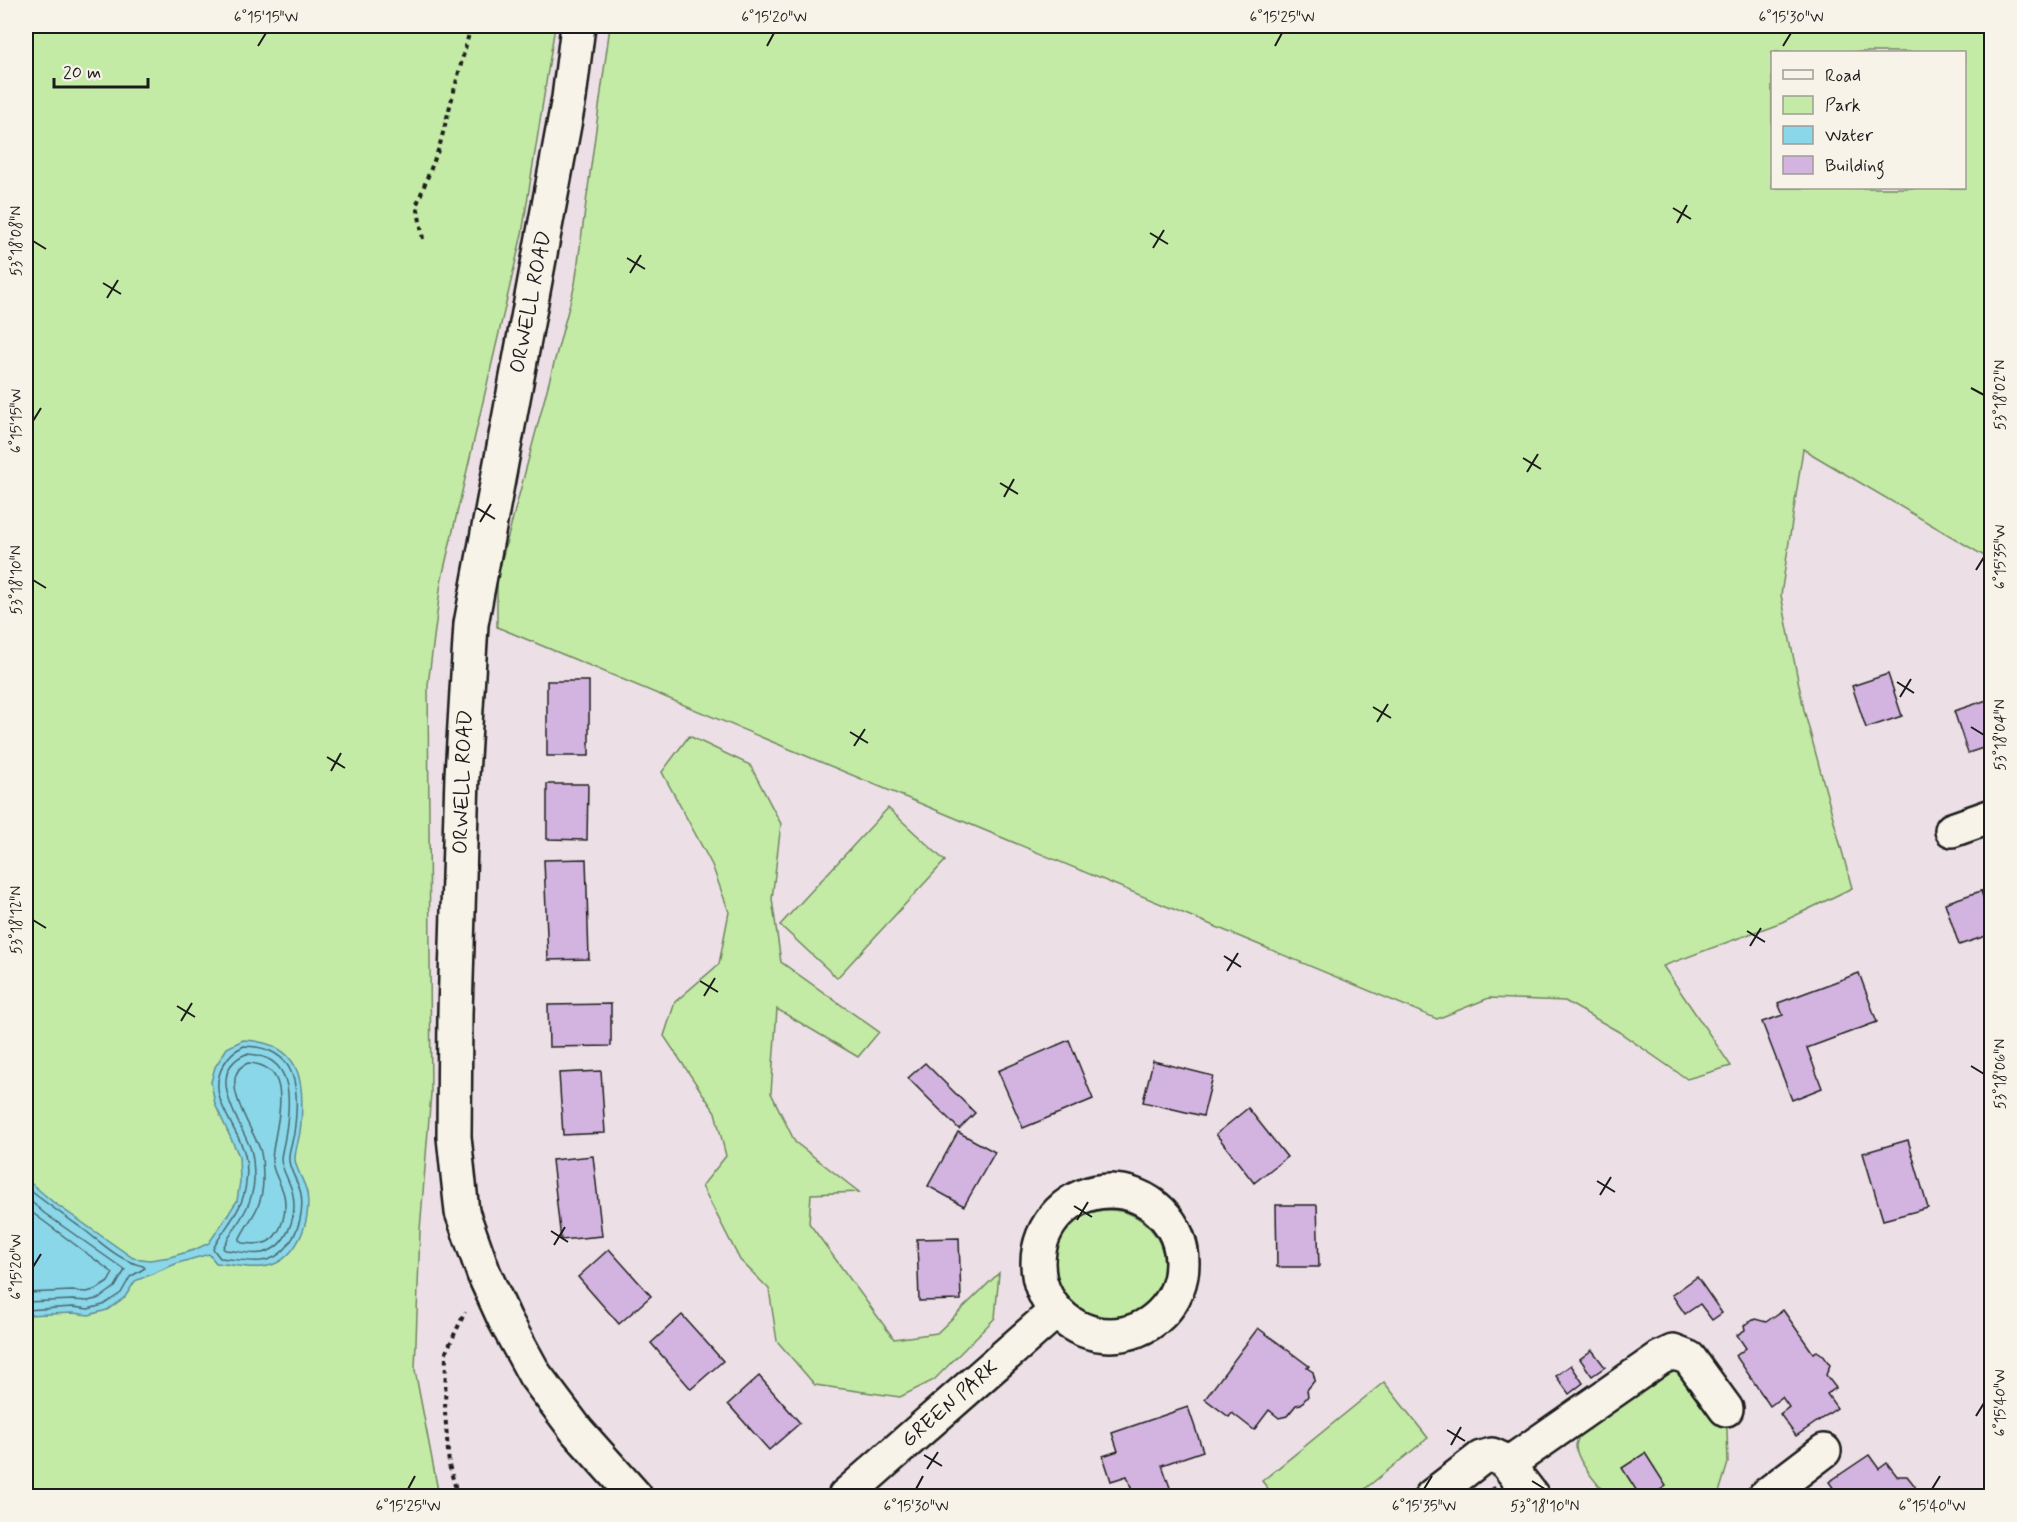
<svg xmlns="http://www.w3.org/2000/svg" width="2017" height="1522" viewBox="0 0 2017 1522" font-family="Mynerve,sans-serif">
<rect width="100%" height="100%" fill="#ece0e6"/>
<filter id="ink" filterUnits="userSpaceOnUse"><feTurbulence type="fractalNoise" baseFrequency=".0167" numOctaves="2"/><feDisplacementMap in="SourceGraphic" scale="12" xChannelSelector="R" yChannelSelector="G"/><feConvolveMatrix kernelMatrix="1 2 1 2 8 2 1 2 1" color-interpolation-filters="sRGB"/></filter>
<g filter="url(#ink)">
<g fill="#c3eba5" stroke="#708460" stroke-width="1.5" fill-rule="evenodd">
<polygon points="26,26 555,26 522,234 441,582 428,685 431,1093 420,1230 415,1370 439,1496 26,1496"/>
<path d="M610 26H1991V560L1803 449 1781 595 1804 710 1852 888 1782 922 1663 966 1731 1066 1687 1079 1619 1032 1565 1001 1489 998 1437 1019 497 627V578L575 284ZM1964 52V188H1772V52Z"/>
<polygon points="689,736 750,765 781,824 772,899 781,962 879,1032 858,1057 777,1009 771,1093 795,1142 859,1192 811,1194 809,1223 894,1339 937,1333 999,1273 995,1318 934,1380 900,1397 815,1385 777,1341 769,1289 740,1260 702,1186 726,1156 715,1112 664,1036 675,1002 719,964 729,912 712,865 662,772"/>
<polygon points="888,808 945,861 837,978 780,925"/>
<circle cx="1109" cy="1265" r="55"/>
<path d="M1671 1367 1689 1377 1727 1429 1728 1463 1718 1496H1607C1598 1484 1575 1460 1576 1445 1577 1440 1580 1435 1582 1431Z"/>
<polygon points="1384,1382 1428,1438 1356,1496 1274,1496 1262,1481"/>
</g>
<path fill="#8ad7e9" stroke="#5e8c97" stroke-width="1.5" d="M243 1040C302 1042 306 1082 300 1132 299 1140 295 1150 295 1159 295 1168 305 1182 307 1193 312 1223 295 1264 262 1267 247 1269 230 1264 216 1263L209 1254 178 1263 135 1281 125 1297 107 1310 89 1315 73 1313 26 1315V1179L53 1202 133 1258 150 1260 170 1257 194 1250 209 1243 237 1201 240 1181 239 1156 215 1104 211 1082 215 1067 227 1048Z"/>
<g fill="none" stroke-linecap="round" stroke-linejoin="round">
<g stroke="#48676e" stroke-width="1.5">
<path d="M244 1046C299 1047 300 1090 294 1133 293 1141 288 1151 289 1160 289 1170 299 1183 301 1194 305 1220 291 1258 261 1261 248 1262 233 1259 220 1258L213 1249C225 1225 243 1212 246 1183 247 1175 247 1163 245 1155 238 1125 204 1097 224 1064 230 1054 234 1051 244 1046Z"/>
<path d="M246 1054C295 1055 291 1101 285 1137 284 1145 281 1153 281 1160 282 1171 291 1183 293 1195 297 1217 287 1248 262 1253 251 1255 237 1251 225 1250L223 1248C235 1224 251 1211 254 1182 254 1173 254 1159 251 1150 241 1122 203 1072 246 1054Z"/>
<path d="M248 1063C300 1065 273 1130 272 1160 272 1172 281 1183 284 1195 287 1210 283 1232 269 1241 261 1246 250 1243 242 1243L239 1240C250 1217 262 1210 263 1181 263 1171 263 1158 260 1149 253 1129 215 1076 248 1063Z"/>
<path d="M26 1187C44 1202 63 1215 83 1229 102 1243 119 1261 143 1266L145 1268 130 1277 121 1293 103 1305 88 1309 73 1307 26 1310"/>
<polyline points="26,1197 44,1213 125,1270 115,1287 100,1298 88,1301 73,1300 26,1302"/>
<polyline points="26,1208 113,1273 108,1282 97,1289 87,1292 72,1291 26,1293"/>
</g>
</g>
<g fill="#d3b4e1" stroke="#1c1c1c" stroke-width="1.5">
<polygon points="1888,674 1902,716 1866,728 1852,686"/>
<rect x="547" y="681" width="42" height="75"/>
<polygon points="1990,699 1992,745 1968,753 1954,711"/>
<polygon points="547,784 588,784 587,840 547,839"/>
<polygon points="586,859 589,959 548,960 544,860"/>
<polygon points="1992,888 1992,924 1981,891"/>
<polygon points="1981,891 1992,924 1992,934 1959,945 1945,903"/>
<polygon points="1859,973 1877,1022 1807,1048 1822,1088 1792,1100 1762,1022 1783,1015 1778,1003"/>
<polygon points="611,1004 611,1046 549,1047 548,1005"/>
<polygon points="1069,1040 1093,1099 1023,1128 998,1071"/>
<polygon points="1153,1061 1213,1076 1203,1116 1143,1102"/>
<polygon points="925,1063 975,1113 959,1129 908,1078"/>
<polygon points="601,1071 605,1133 563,1135 559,1073"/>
<polygon points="1248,1108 1287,1157 1254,1183 1216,1134"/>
<polygon points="958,1132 995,1152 964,1206 928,1186"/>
<polygon points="1908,1140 1928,1208 1883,1220 1863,1153"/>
<polygon points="593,1156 602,1236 561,1240 552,1160"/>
<polygon points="1276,1205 1317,1205 1319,1267 1277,1267"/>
<polygon points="959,1238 961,1300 919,1301 917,1239"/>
<polygon points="609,1249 651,1296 619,1324 578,1277"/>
<polygon points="1697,1277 1722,1313 1712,1320 1700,1304 1685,1314 1672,1295"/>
<polygon points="1783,1310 1813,1353 1817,1351 1823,1355 1830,1365 1826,1375 1836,1388 1827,1394 1837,1408 1796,1436 1780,1414 1789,1407 1782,1397 1770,1406 1736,1356 1746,1348 1737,1335 1745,1330 1744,1325 1755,1319 1766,1322"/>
<polygon points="682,1315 723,1361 691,1389 651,1343"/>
<polygon points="1258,1328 1309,1366 1307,1368 1313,1372 1315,1380 1307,1390 1308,1396 1301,1404 1296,1405 1287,1416 1279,1418 1269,1410 1254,1430 1232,1413 1229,1417 1205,1399"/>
<polygon points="1592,1350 1605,1367 1592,1376 1580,1359"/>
<polygon points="1571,1365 1583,1383 1569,1394 1556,1376"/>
<polygon points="759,1376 800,1423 769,1450 728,1404"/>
<polygon points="1188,1407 1203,1451 1162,1465 1173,1496 1134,1496 1127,1476 1111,1481 1103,1456 1118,1451 1112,1433"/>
<polygon points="1645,1453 1666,1486 1651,1496 1640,1496 1622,1468"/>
<polygon points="1869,1455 1879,1469 1887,1463 1897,1476 1907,1476 1915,1486 1916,1494 1912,1496 1839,1496 1829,1482"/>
<polygon points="1494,1487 1501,1496 1483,1496 1482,1495"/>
</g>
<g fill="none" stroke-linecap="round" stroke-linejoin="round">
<g stroke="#1c1c1c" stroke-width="38">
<g id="minor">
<polyline points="578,26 569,98 471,624 462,775 455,1013 454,1137 462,1212 484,1274 505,1320 535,1375 577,1431 635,1496"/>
<polyline points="1952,830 1992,816"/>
<circle cx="1110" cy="1263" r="72"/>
<polyline points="1508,1464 1660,1358 1673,1352 1689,1358 1726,1409"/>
<polyline points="845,1496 1056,1311"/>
<polyline points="1432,1496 1481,1458 1492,1455 1505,1461 1532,1496"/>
<polyline points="1765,1496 1824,1451"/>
</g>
</g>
<g stroke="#1c1c1c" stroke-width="4" stroke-dasharray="4.5 4.5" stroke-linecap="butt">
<polyline points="423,239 417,204 439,148 471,26"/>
<polyline points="458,1496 449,1465 445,1412 446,1352 465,1312"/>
</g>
<use href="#minor" stroke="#f7f3e8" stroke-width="33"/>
</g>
</g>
<path fill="none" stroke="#1c1c1c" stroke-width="2" d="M258 46 266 33M767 46 774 33M1275 46 1282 33M1783 46 1791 33M1673 208 1691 219M1677 223 1687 205M1150 233 1168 244M33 241 46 249M1153 248 1164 230M627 258 645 269M630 273 641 255M103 283 121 294M107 298 118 280M1971 388 1984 395M33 421 41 408M1523 458 1541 469M1527 472 1538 454M1000 483 1018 494M1004 497 1014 479M477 508 495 519M480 522 491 504M1976 570 1984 557M33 580 46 588M1897 682 1914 693M1900 697 1911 679M1373 707 1391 718M1377 722 1388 704M1971 727 1984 735M850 732 868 743M854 746 865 729M327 757 345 768M331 771 341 753M33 920 46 928M1747 931 1765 942M1750 946 1761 928M1224 956 1241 967M1227 971 1238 953M700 981 718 992M704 996 715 978M177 1006 195 1017M181 1021 192 1003M1971 1066 1984 1074M1597 1181 1615 1192M1600 1195 1611 1177M1074 1206 1092 1217M1077 1220 1088 1202M551 1231 568 1242M554 1245 565 1227M33 1267 41 1254M1976 1416 1984 1403M1447 1430 1465 1441M1451 1445 1461 1427M924 1455 942 1466M927 1469 938 1452M1532 1481 1545 1489M408 1489 415 1476M916 1489 923 1476M1424 1489 1432 1476M1932 1489 1940 1476"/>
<g text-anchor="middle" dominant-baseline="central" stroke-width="6" stroke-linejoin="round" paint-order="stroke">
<g font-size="21" fill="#1c1c1c" stroke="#f7f3e8">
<text transform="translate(531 302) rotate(-79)">ORWELL ROAD</text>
<text transform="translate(463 782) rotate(-88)">ORWELL ROAD</text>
<text transform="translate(950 1404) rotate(-41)">GREEN PARK</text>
</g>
</g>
<rect width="2017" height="1522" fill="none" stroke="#f7f3e8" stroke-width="66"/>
<rect x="1771" y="51" width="195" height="138" fill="#f7f3e8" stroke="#9f9d96" stroke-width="1.5"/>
<rect x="1783" y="70" width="30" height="9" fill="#f7f3e8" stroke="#9f9d96" stroke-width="1.5"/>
<text x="1825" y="81" font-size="18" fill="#1c1c1c">Road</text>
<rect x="1783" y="96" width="30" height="18" fill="#c3eba5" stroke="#9f9d96" stroke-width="1.5"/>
<text x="1825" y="111" font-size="18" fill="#1c1c1c">Park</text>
<rect x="1783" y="126" width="30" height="18" fill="#8ad7e9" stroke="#9f9d96" stroke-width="1.5"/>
<text x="1825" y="141" font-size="18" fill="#1c1c1c">Water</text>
<rect x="1783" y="156" width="30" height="18" fill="#d3b4e1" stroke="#9f9d96" stroke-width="1.5"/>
<text x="1825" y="171" font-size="18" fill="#1c1c1c">Building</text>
<path d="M54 78v9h94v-9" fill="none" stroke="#1c1c1c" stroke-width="3"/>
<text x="63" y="78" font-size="18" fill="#1c1c1c" stroke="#f7f3e8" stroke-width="4.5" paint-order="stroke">20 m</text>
<rect x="33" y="33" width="1951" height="1456" fill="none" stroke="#1c1c1c" stroke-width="2"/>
<g font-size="15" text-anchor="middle" fill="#1c1c1c">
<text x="266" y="22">6°15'15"W</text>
<text x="774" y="22">6°15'20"W</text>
<text x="1282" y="22">6°15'25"W</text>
<text x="1791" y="22">6°15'30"W</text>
<text transform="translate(16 241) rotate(-90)" y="5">53°18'08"N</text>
<text transform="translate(2000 395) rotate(-90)" y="5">53°18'02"N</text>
<text transform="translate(16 421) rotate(-90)" y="5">6°15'15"W</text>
<text transform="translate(2000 557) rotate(-90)" y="5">6°15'35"W</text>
<text transform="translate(16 580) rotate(-90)" y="5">53°18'10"N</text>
<text transform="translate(2000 735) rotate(-90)" y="5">53°18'04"N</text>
<text transform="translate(16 920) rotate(-90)" y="5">53°18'12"N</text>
<text transform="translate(2000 1074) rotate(-90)" y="5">53°18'06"N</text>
<text transform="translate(16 1267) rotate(-90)" y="5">6°15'20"W</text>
<text transform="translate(2000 1403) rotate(-90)" y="5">6°15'40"W</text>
<text x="408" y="1511">6°15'25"W</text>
<text x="916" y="1511">6°15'30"W</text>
<text x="1424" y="1511">6°15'35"W</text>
<text x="1545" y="1511">53°18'10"N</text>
<text x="1932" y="1511">6°15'40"W</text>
</g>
</svg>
